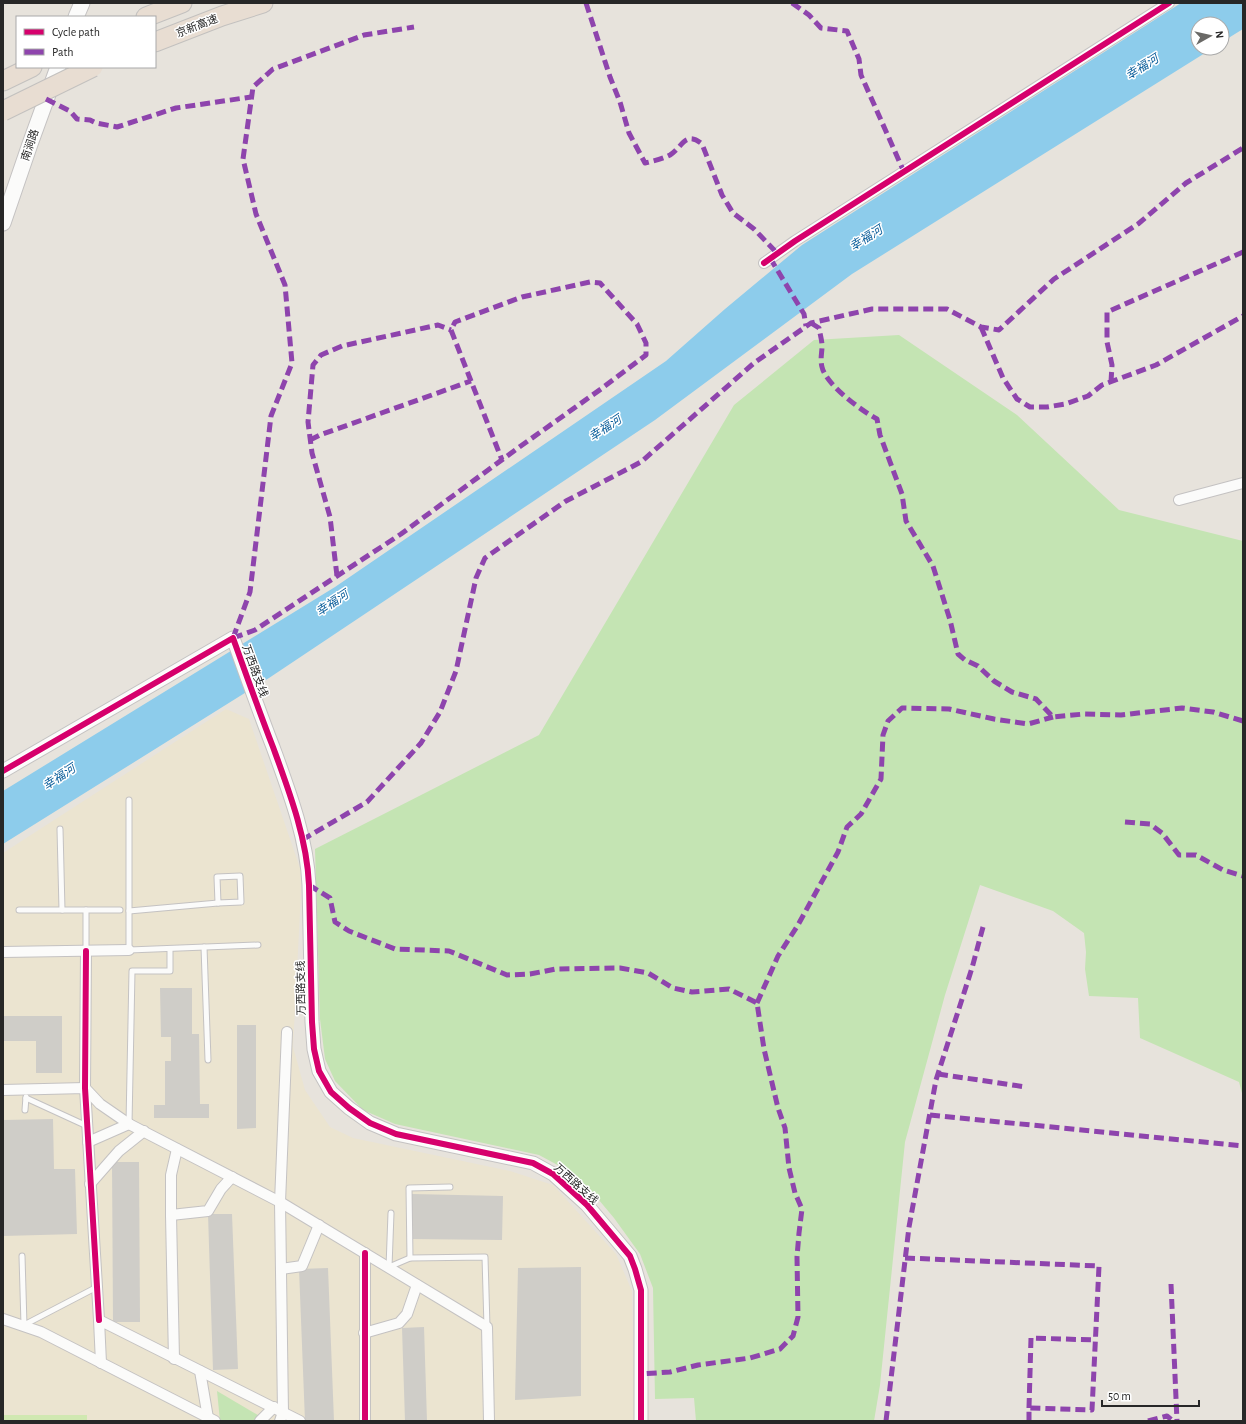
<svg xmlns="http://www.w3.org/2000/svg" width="1246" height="1424" viewBox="0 0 1246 1424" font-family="'Alegreya Sans','Noto Sans SC',sans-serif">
<rect width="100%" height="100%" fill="#e7e3dc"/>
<polygon fill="#ebe4d0" points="226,709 249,719 302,874 293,1047 305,1090 330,1127 353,1138 510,1171 553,1185 616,1254 632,1291 635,1421 3,1421 3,853"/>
<g fill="#c4e4b3">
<polygon points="899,335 1017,415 1119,510 1243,541 1243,1097 1239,1082 1140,1038 1138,998 1089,996 1085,969 1086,952 1084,933 1053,911 980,885 945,995 905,1142 880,1385 874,1421 696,1421 694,1398 655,1399 653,1288 640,1254 614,1218 588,1187 565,1169 539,1155 395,1124 363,1110 335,1081 325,1059 320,1019 315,849 539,735 734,405 814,340"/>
<polygon points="217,1391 268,1421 220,1421"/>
</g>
<rect fill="#d0e8b1" x="3" y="1415" width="84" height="6"/>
<polygon fill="#8dcceb" points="1181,3 1243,3 1243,29 1222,42 1222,24 1198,24 1198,48 1213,48 852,274 655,420 269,678 3,844 3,791 335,587 666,361 725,309 802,245"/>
<g fill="#cfcdc8">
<polygon points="160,988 192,988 192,1034 199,1034 200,1104 209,1104 209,1118 154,1118 154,1105 165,1105 165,1061 171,1061 171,1037 161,1037"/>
<polygon points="3,1016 62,1016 62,1073 36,1073 36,1041 3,1041"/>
<polygon points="237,1025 256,1025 256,1128 237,1129"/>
<polygon points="53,1119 54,1169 75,1169 77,1234 3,1236 3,1120"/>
<polygon points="112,1162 139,1162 140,1322 113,1322"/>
<polygon points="412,1194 503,1196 502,1240 411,1239"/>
<polygon points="208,1214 232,1214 238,1369 213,1370"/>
<polygon points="581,1267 581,1396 515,1400 518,1268"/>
<polygon points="328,1268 334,1421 305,1421 299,1269"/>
<polygon points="424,1327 427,1421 405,1421 402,1328"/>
</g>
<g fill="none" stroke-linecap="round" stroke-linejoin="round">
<g stroke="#c4c2c2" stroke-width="7">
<g id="service">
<polyline points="129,800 129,950 258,945"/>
<polyline points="60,829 62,910"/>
<polygon points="240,876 241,902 218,903 217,877"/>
<polyline points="19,910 86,910 86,951"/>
<polyline points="86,910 120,910"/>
<polyline points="129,911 218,903"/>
<polyline points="204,947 208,1060"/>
<polyline points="26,1098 87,1126"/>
<polyline points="25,1110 26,1097"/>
<polyline points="129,1124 132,971 170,971 170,949"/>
<polyline points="391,1213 389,1267 410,1258 485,1257 487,1327"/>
<polyline points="22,1256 24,1325 97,1287"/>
<polyline points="410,1258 409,1188 450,1187"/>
</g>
</g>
<g stroke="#c4c2c2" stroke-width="12">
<g id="minor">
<polyline points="764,263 795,241 1169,3"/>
<polyline points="1179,500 1243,483"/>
<polyline points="86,951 85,1088 99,1320"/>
<polyline points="3,952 129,950"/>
<polyline points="3,1090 85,1088 100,1104 129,1124 280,1202 487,1327 489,1421"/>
<polyline points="88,1142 129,1124"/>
<polyline points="90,1184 119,1151 144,1131"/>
<polyline points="171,1215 208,1211 221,1189 232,1177"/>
<polyline points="365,1253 365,1421"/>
<polyline points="281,1269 302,1266 319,1225"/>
<polyline points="3,1319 41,1332 215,1421"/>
<polyline points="364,1333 399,1323 407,1314 417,1285"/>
<polyline points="174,1359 171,1215 171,1175 177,1149"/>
<polyline points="101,1363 99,1320 300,1421"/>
<polyline points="200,1371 208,1418"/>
<polyline points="260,1421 274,1407"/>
<polyline points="280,1421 283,1412 280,1202 287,1032"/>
</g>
</g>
<g stroke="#c4c2c2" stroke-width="15">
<path id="tertiary" d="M3 771 233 638C246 674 259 711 273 747 289 791 307 838 309 885L312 1022 314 1049 319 1071 331 1092 349 1108 370 1123 396 1134 533 1163 553 1174 587 1205 630 1256 635 1269 641 1290V1421"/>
</g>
<g stroke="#c4c2c2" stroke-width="17">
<g id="secondary">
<polyline points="76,17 82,3"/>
<polyline points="3,223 30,144 58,67"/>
</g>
</g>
<g stroke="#c3c1bf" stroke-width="21">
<g id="motorway">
<polyline points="146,17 182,3"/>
<polyline points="155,42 222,16 263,3"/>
<polyline points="3,81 32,67"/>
</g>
</g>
<use href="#service" stroke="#fbfbfa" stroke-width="5"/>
<use href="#minor" stroke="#fbfbfa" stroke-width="10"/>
<use href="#tertiary" stroke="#fbfbfa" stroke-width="13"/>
<use href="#secondary" stroke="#fbfbfa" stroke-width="15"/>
<use href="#motorway" stroke="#e8ddd2" stroke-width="19"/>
<g stroke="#c3c1bf" stroke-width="21" stroke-linecap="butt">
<polyline id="motorway-bridge" points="3,111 93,67"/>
</g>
<use href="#motorway-bridge" stroke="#e8ddd2" stroke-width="19"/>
<g stroke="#8e44ad" stroke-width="5" stroke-dasharray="10 5" stroke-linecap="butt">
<path d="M586 3 610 77 620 102 629 133 645 163C653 161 662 159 670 155 682 148 685 130 702 144L722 195 733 213 754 229 777 253"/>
<polyline points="792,3 809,15 821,28 847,31 859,59 861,75 904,172"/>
<polyline points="46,99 70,111 77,119 90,120 96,123 117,127 176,108 251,97"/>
<polyline points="770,258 804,314 806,326"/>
<path d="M811 323 819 328C820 334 822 340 822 346 822 353 820 359 822 367 826 385 862 411 877 419L880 435 902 494 906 521 933 566 950 620 958 654 965 660 978 666 994 681 1012 692 1036 699 1053 717 1084 714 1121 715 1182 708 1213 712 1243 721"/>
<polyline points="981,327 1003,378 1017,399 1030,407 1047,407 1065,404 1088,396 1102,385 1156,365 1243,316"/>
<polyline points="1111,382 1112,365 1107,342 1107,312 1243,252"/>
<polyline points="310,440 320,435 471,381"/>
<polyline points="337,576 330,517 312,453 308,422 313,365 321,355 342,346 438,325 451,330"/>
<polyline points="233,638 255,630 401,534 518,448 601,389 646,355 646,343 637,324 600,283 590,282 522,297 455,322 451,330 502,460"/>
<polyline points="233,638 250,592 271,416 292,363 285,285 256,214 243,159 253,87 273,69 364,35 414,27"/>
<polyline points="1125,822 1150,824 1162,833 1179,855 1196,855 1223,870 1243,876"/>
<polyline points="302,840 367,802 421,743 440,712 456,671 476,578 485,558 566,501 641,462 754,363 811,323 872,309 947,309 981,327 999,330 1054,279 1138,224 1186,183 1243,148"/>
<polyline points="309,885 330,898 335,922 349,931 395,949 449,951 507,975 530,974 556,969 620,968 648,973 673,988 692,992 729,989 757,1003 764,1049 778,1108 785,1128 789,1168 795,1193 802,1209 799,1233 797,1257 798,1317 793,1336 780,1349 750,1358 698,1365 670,1372 641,1374"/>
<polyline points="757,1003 778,956 798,925 838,852 847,827 861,814 881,779 883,735 888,721 902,708 949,709 994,719 1028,724 1053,717"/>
<polyline points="938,1074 1026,1087"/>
<polyline points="930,1115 1243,1146"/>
<polyline points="905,1258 1099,1266 1092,1410 1029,1408 1029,1421"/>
<polyline points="1171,1284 1177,1421"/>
<polyline points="1029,1408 1031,1338 1095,1340"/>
<polyline points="886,1421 909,1227 936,1080 972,968 983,927"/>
<polyline points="1148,1421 1167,1416 1173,1421"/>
</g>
<g stroke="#fff" stroke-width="8">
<g id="cycleway">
<polyline points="764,263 795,241 1169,3"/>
<path d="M3 771 233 638C246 674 259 711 273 747 289 791 307 838 309 885L312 1022 314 1049 319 1071 331 1092 349 1108 370 1123 396 1134 533 1163 553 1174 587 1205 630 1256 635 1269 641 1290V1421"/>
<polyline points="86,951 85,1088 99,1320"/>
<polyline points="365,1253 365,1421"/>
</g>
</g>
<use href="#cycleway" stroke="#d6006c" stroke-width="6"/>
</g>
<g text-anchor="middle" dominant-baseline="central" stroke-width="3" stroke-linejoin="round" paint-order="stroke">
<g font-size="11" fill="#272727" stroke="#fff">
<text transform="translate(197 26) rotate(-21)">京新高速</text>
<text transform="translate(30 145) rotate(-71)">南涧路</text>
<text transform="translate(255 671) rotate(70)">万西路支线</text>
<text transform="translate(301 988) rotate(-91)">万西路支线</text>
<text transform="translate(576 1184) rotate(42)">万西路支线</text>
</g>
<g font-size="12" font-style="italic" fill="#095d9a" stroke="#fff">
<text transform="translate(1142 67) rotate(-32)">幸福河</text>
<text transform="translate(866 238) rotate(-32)">幸福河</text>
<text transform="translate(605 428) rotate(-33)">幸福河</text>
<text transform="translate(332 603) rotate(-33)">幸福河</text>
<text transform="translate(59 777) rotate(-33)">幸福河</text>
</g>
</g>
<rect width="1246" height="1424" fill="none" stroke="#272727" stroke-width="8"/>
<rect x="16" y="16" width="140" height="52" fill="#ffffff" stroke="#a9a9a9"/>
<rect x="24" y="29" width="20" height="6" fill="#d6006c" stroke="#a9a9a9"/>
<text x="52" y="36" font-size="12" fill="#272727">Cycle path</text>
<rect x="24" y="49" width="20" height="6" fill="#8e44ad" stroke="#a9a9a9"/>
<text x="52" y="56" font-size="12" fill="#272727">Path</text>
<g transform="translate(1210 36) rotate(82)"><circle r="19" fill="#ffffff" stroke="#a9a9a9"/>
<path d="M0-3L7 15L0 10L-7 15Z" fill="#6a6966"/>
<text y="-6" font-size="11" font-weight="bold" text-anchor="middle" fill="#272727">N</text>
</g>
<path d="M1102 1400v6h97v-6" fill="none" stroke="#272727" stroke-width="2"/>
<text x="1108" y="1400" font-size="12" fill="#272727" stroke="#ffffff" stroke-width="3" paint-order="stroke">50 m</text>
</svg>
